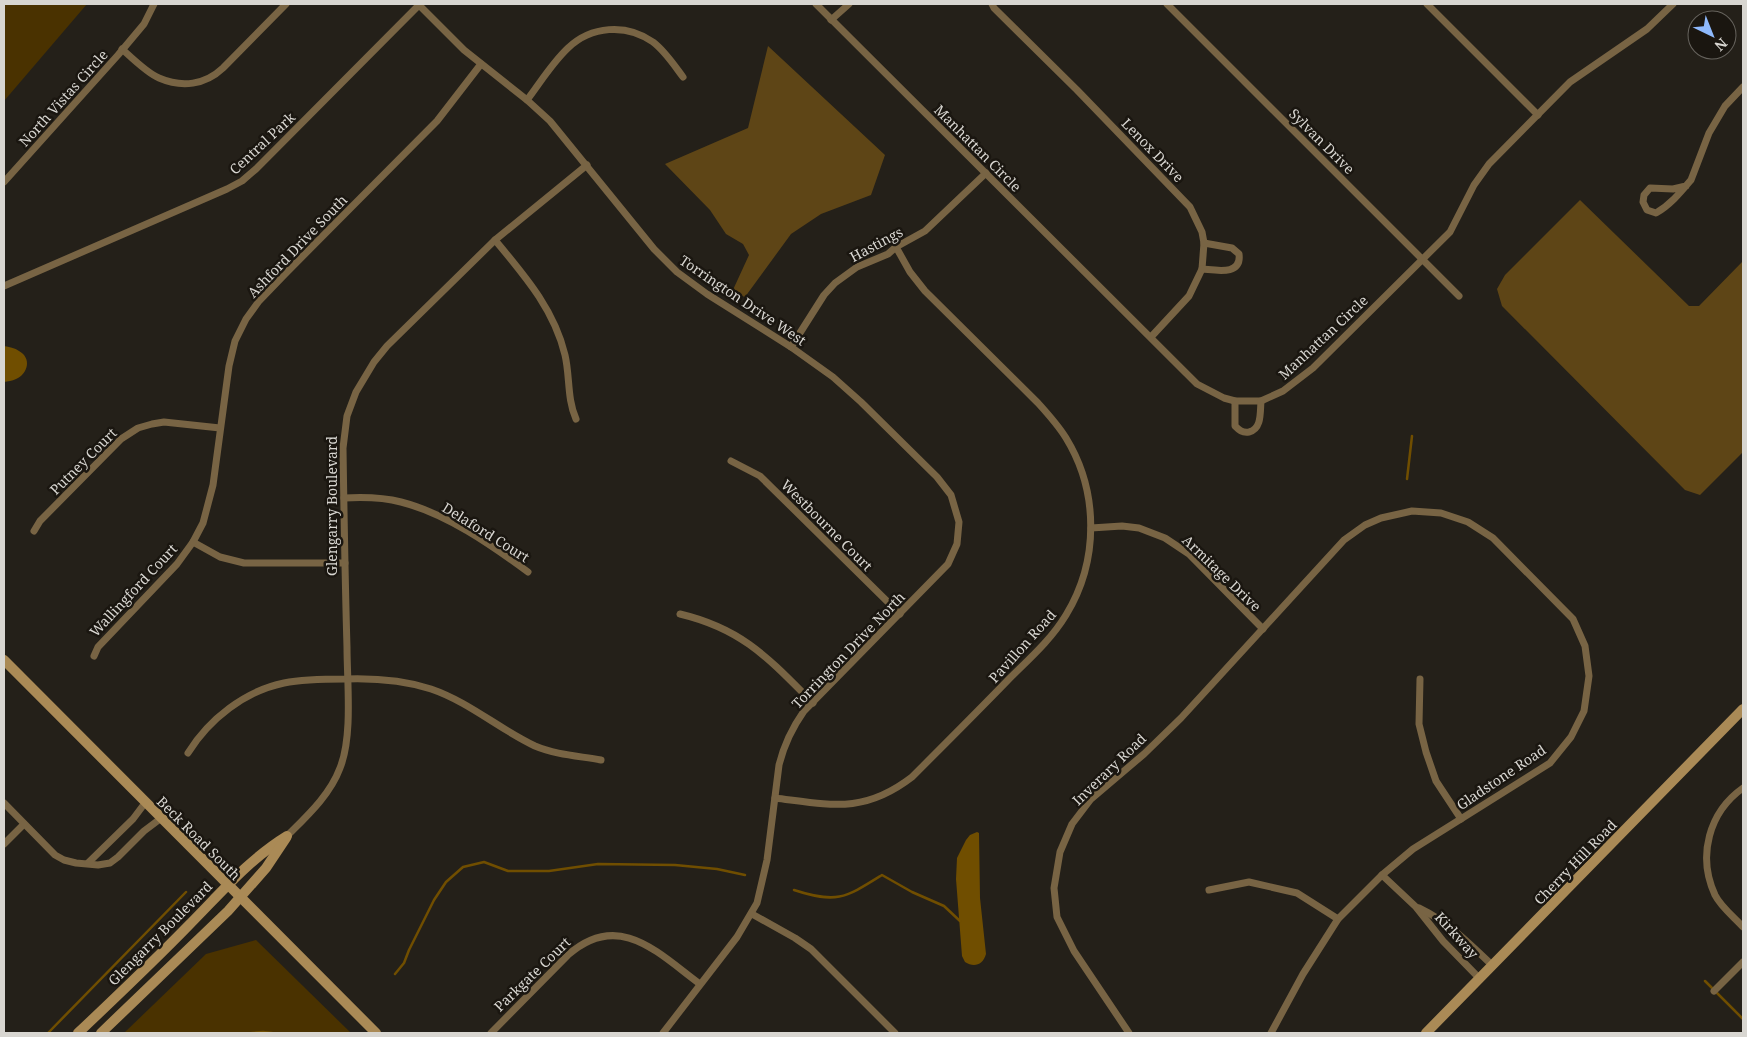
<svg xmlns="http://www.w3.org/2000/svg" width="1747" height="1037" viewBox="0 0 1747 1037" font-family="'Noto Serif',serif">
<rect width="100%" height="100%" fill="#242019"/>
<g fill="#4a3200">
<polygon points="4,4 87,4 4,101"/>
<polygon points="256,940 351,1033 124,1033 206,954"/>
</g>
<g fill="#5e4516">
<polygon points="768,46 885,155 871,195 821,214 791,234 745,297 732,292 749,255 743,244 726,234 710,210 665,164 748,128"/>
<polygon points="1580,200 1689,306 1699,306 1743,261 1743,452 1700,495 1685,490 1502,306 1497,289 1505,275"/>
</g>
<g fill="#704e00">
<path d="M4 346C9 347 15 348 19 351 32 358 28 374 16 379 12 381 8 381 4 382Z"/>
<path d="M977 832 979 833 980 898 986 954C983 965 974 968 965 962L962 956 956 879 957 858 966 840 970 835Z"/>
</g>
<g fill="none" stroke-linecap="round" stroke-linejoin="round">
<g stroke="#704e00" stroke-width="2.5">
<polyline points="1407,479 1412,436"/>
<path d="M794 890C837 904 845 898 882 875L912 892 944 906 960 921"/>
<polyline points="395,974 404,963 409,950 434,900 446,882 463,867 484,862 508,871 549,871 598,864 675,865 717,869 745,875"/>
<polyline points="1705,981 1743,1019"/>
<polyline points="48,1033 186,892"/>
<polyline points="252,1033 263,1032 272,1033"/>
</g>
<g stroke="#786444" stroke-width="7">
<path d="M418 4 464 50 527 100 550 121 654 249 677 272 707 294 791 347 833 377 861 402 937 477 951 495 959 522 957 544 948 564 804 711C792 728 784 745 779 765L767 860 757 903 737 937 663 1033"/>
<polyline points="816,4 1197,384 1224,398 1235,401 1261,401 1283,391 1313,368 1450,232 1474,185 1489,164 1570,82 1647,29 1673,4"/>
<polyline points="992,4 994,8 1077,90 1190,207 1202,232 1204,243 1202,269 1189,296 1151,337"/>
<polyline points="1167,4 1459,296"/>
<polyline points="1427,4 1538,115"/>
<polyline points="831,20 849,4"/>
<path d="M122 49C132 58 147 73 159 78 182 88 205 85 223 68L286 4"/>
<path d="M527 100C540 83 552 63 568 48 591 26 626 23 653 42 665 51 674 65 683 77"/>
<polyline points="4,182 118,55 144,24 154,4"/>
<path d="M1686 186 1673 189 1650 188 1644 195 1643 202 1647 210 1656 213C1670 205 1680 193 1691 180L1709 133 1725 106 1743 87"/>
<path d="M495 240C524 275 554 309 565 355 570 376 567 399 576 419"/>
<path d="M1202 269C1216 270 1242 276 1239 254L1232 248 1204 243"/>
<polyline points="4,286 227,189 242,181 256,169 420,4"/>
<polyline points="791,347 824,295 835,283 857,267 888,254 896,247 925,231 986,173"/>
<path d="M1235 401V426C1239 430 1242 433 1249 432 1262 429 1260 412 1261 401"/>
<polyline points="731,461 760,476 900,614"/>
<path d="M344 498C363 497 382 497 401 502 447 514 490 544 528 572"/>
<polyline points="1091,528 1122,526 1139,528 1165,538 1189,554 1263,629"/>
<polyline points="34,531 40,521 121,439 138,428 152,424 164,422 220,428"/>
<polyline points="193,542 220,557 244,563 345,563"/>
<path d="M680 614C743 629 769 659 813 703"/>
<polyline points="94,656 98,647 177,564 193,542 203,523 213,485 229,366 235,341 246,319 259,301 285,274 437,121 481,64"/>
<polyline points="1420,679 1419,724 1426,752 1436,781 1461,819"/>
<path d="M188 753C209 719 245 691 284 683 304 679 325 679 345 679 374 678 403 680 431 689 469 702 499 729 535 746 556 755 579 756 601 760"/>
<path d="M1743 788C1709 812 1697 856 1715 895 1721 907 1734 917 1743 927"/>
<path d="M775 798C831 805 864 814 912 777 944 745 976 713 1008 680 1028 660 1051 640 1066 615 1099 561 1099 492 1066 438 1058 425 1048 414 1038 403L925 291 910 272 896 247"/>
<polyline points="4,803 55,855 64,860 76,863 98,865 110,863 118,857 144,831 160,819"/>
<path d="M287 836C307 816 330 795 340 768 353 736 347 682 347 647 345 581 344 514 343 448L347 416 356 392 374 362 387 346 495 240 587 165"/>
<polyline points="4,844 24,824"/>
<polyline points="88,863 133,819 145,803"/>
<polyline points="1382,875 1416,907 1443,941 1480,979"/>
<polyline points="1209,890 1249,882 1297,893 1338,919"/>
<path d="M1419 908C1448 922 1469 943 1493 966"/>
<polyline points="752,914 795,938 811,949 895,1033"/>
<polyline points="1714,991 1743,962"/>
<path d="M491 1033 568 955C619 910 658 953 700 984"/>
<polyline points="1129,1033 1074,951 1057,917 1054,888 1060,852 1072,824 1091,799 1144,754 1181,718 1344,540 1365,525 1381,518 1412,511 1441,513 1468,522 1493,538 1573,619 1585,646 1589,676 1584,711 1571,737 1550,763 1413,849 1382,875 1338,919 1303,974 1271,1033"/>
</g>
<g stroke="#aa8a56" stroke-width="10">
<polyline points="4,660 376,1033"/>
<path d="M78 1033C115 998 152 963 188 926 220 894 248 860 287 836"/>
<polyline points="101,1033 228,911 266,868 286,838"/>
<polyline points="1426,1033 1743,709"/>
</g>
</g>
<g text-anchor="middle" dominant-baseline="central" stroke-width="5" stroke-linejoin="round" paint-order="stroke">
<g font-size="14" fill="#d8d6d1" stroke="#1a1610">
<text transform="translate(63 98) rotate(-48)">North Vistas Circle</text>
<text transform="translate(1322 141) rotate(45)">Sylvan Drive</text>
<text transform="translate(262 143) rotate(-43)">Central Park</text>
<text transform="translate(978 148) rotate(45)">Manhattan Circle</text>
<text transform="translate(1153 150) rotate(46)">Lenox Drive</text>
<text transform="translate(876 244) rotate(-28)">Hastings</text>
<text transform="translate(297 246) rotate(-46)">Ashford Drive South</text>
<text transform="translate(743 300) rotate(34)">Torrington Drive West</text>
<text transform="translate(1323 337) rotate(-43)">Manhattan Circle</text>
<text transform="translate(83 461) rotate(-45)">Putney Court</text>
<text transform="translate(331 506) rotate(-90)">Glengarry Boulevard</text>
<text transform="translate(827 525) rotate(45)">Westbourne Court</text>
<text transform="translate(486 532) rotate(32)">Delaford Court</text>
<text transform="translate(1222 573) rotate(44)">Armitage Drive</text>
<text transform="translate(133 590) rotate(-47)">Wallingford Court</text>
<text transform="translate(1022 646) rotate(-48)">Pavillon Road</text>
<text transform="translate(848 650) rotate(-46)">Torrington Drive North</text>
<text transform="translate(1109 769) rotate(-44)">Inverary Road</text>
<text transform="translate(1501 777) rotate(-34)">Gladstone Road</text>
<text transform="translate(199 838) rotate(45)">Beck Road South</text>
<text transform="translate(1575 862) rotate(-46)">Cherry Hill Road</text>
<text transform="translate(160 933) rotate(-45)">Glengarry Boulevard</text>
<text transform="translate(1457 935) rotate(48)">Kirkway</text>
<text transform="translate(532 974) rotate(-44)">Parkgate Court</text>
</g>
</g>
<rect width="1747" height="1037" fill="none" stroke="#d8d6d1" stroke-width="10"/>
<g transform="translate(1712 35) rotate(137)"><circle r="24" fill="#1a1610" stroke="#66635d"/>
<path d="M0-4L9 19L0 12L-9 19Z" fill="#8eb9fc"/>
<text y="-8" font-size="14" font-weight="bold" text-anchor="middle" fill="#d8d6d1">N</text>
</g>
</svg>
